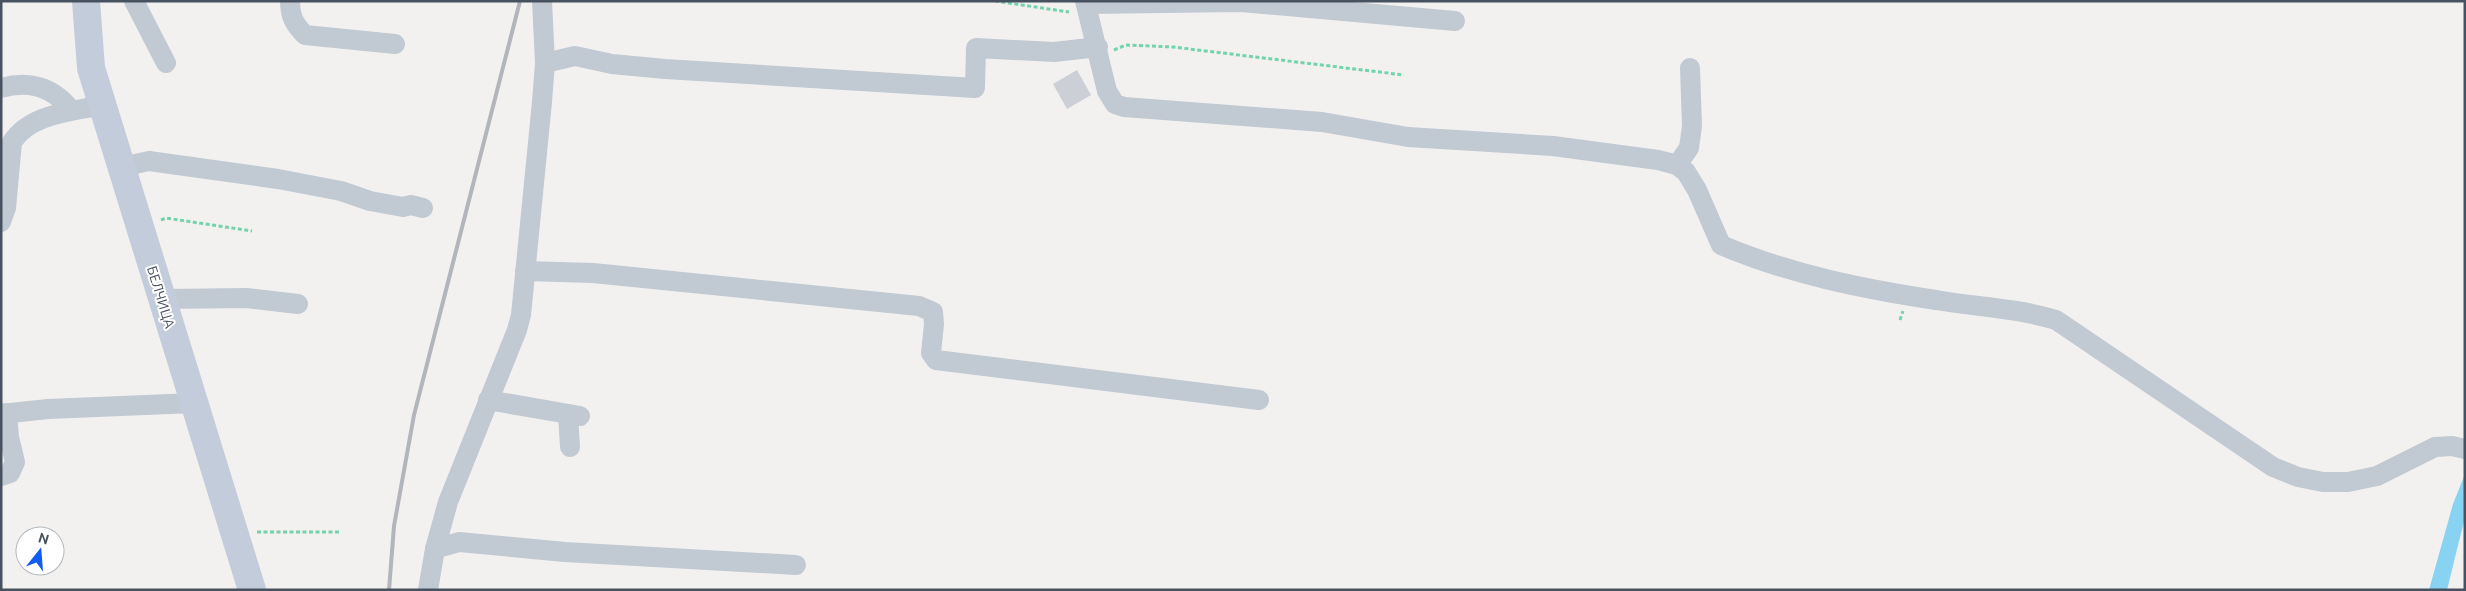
<svg xmlns="http://www.w3.org/2000/svg" width="2466" height="591" viewBox="0 0 2466 591" font-family="Ubuntu,sans-serif">
<rect width="100%" height="100%" fill="#f3f1f0"/>
<polygon fill="#88d2f2" points="2465,474 2465,517 2447,590 2429,590 2453,504"/>
<polygon fill="#cccfd6" points="1077,70 1091,95 1067,109 1053,84"/>
<g fill="none" stroke-linecap="round" stroke-linejoin="round">
<g stroke="#73d3ac" stroke-width="3" stroke-dasharray="4 2.5" stroke-linecap="butt">
<polyline points="995,1 1069,12"/>
<polyline points="1114,50 1126,45 1173,47 1404,75"/>
<polyline points="161,220 166,218 252,231"/>
<polyline points="1900,320 1903,311"/>
<polyline points="257,532 341,532"/>
</g>
<g stroke="#c1c9d3" stroke-width="20">
<polyline points="134,1 166,63"/>
<path d="M290 1C290 16 294 24 305 35L395 44"/>
<path d="M1085 1 1107 91 1115 104 1124 107 1322 122 1408 137 1553 146 1658 160 1677 165 1686 172 1697 190 1721 245C1789 274 1863 289 1936 300 1976 307 2017 308 2056 320L2273 467 2298 477 2323 482H2348L2377 476 2435 447 2452 446 2465 449"/>
<polyline points="1086,4 1241,2 1455,21"/>
<polyline points="545,63 575,56 612,64 665,69 975,88 976,48 1054,52 1098,47"/>
<path d="M1 88C29 80 53 87 71 110"/>
<polyline points="1677,165 1689,148 1692,126 1690,68"/>
<polyline points="121,167 149,161 278,179 341,191 370,201 403,207 411,205 423,208"/>
<path d="M1 222 6 208 12 142C31 113 72 112 102 105"/>
<polyline points="525,271 593,273 919,306 933,312 934,324 931,353 936,360 1259,400"/>
<polyline points="162,299 247,298 298,304"/>
<polyline points="488,400 580,416"/>
<polyline points="1,414 48,409 194,403"/>
<polyline points="568,414 570,447"/>
<polyline points="1,476 10,473 15,462 9,437 7,413"/>
<polyline points="435,549 459,542 565,552 796,565"/>
<polyline points="428,590 435,549 448,502 517,330 521,315 542,102 545,63 542,1"/>
</g>
<polyline stroke="#c2ccda" stroke-width="28" points="86,1 91,68 252,590"/>
<polyline stroke="#b2b5bb" stroke-width="4" points="389,590 394,526 414,415 520,1"/>
</g>
<g text-anchor="middle" dominant-baseline="central" stroke-width="4" stroke-linejoin="round" paint-order="stroke">
<g font-size="14" fill="#475260" stroke="#fff">
<text transform="translate(161 297) rotate(73)">БЕЛЧИЦА</text>
</g>
</g>
<rect width="2466" height="591" fill="none" stroke="#475260" stroke-width="5"/>
<g transform="translate(40 551) rotate(17)"><circle r="24" fill="#ffffff" stroke="#b5babf"/>
<path d="M0-4L9 19L0 12L-9 19Z" fill="#0e5cf0"/>
<text y="-8" font-size="14" font-weight="bold" text-anchor="middle" fill="#475260">N</text>
</g>
</svg>
